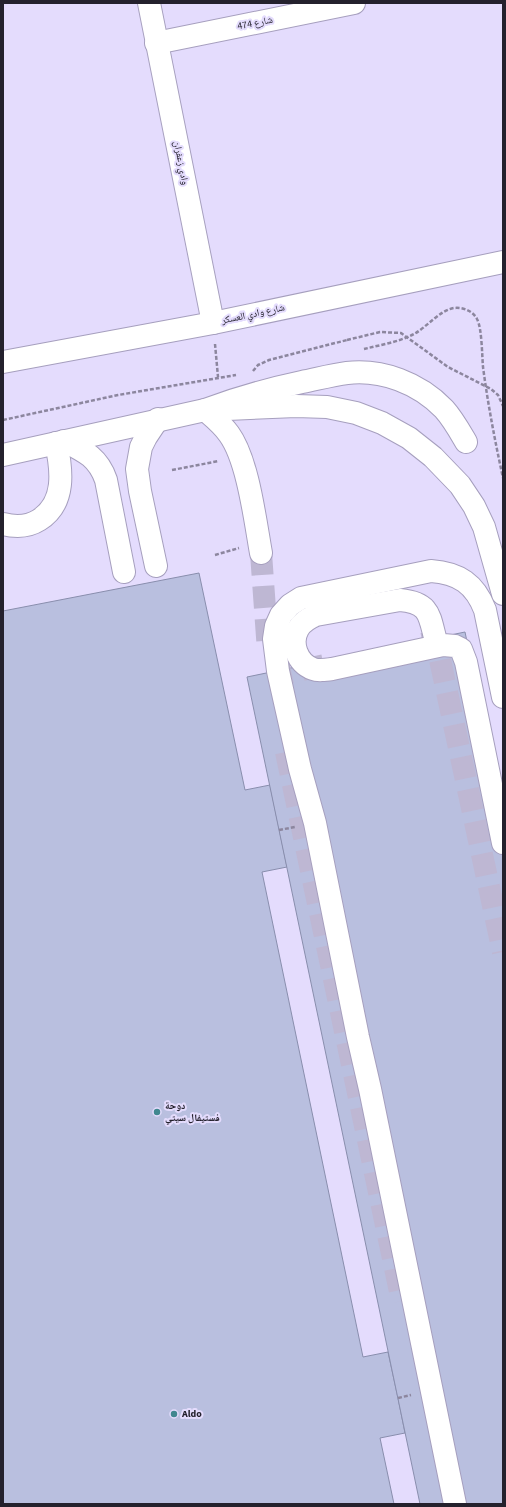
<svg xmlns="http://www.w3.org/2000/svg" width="506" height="1507" viewBox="0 0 506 1507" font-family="'Source Sans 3','Noto Naskh Arabic',sans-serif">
<rect width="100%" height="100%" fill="#e4dcfd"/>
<g fill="#b9bfdf" stroke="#898ead">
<polygon points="199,573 245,790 270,785 287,867 262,872 363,1357 388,1352 398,1398 405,1433 380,1438 394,1504 3,1504 3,611"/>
<polygon points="465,632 503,812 503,1504 420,1504 247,677"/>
</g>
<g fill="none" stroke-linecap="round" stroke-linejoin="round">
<g stroke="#beb7d3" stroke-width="22" stroke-dasharray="22 11" stroke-linecap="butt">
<polyline points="261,553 268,651"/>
<polyline points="423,644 436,641 503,952"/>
<polyline points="270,677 325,665"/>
<polyline points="286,752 402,1301"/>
</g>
<g stroke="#a69fbe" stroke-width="24">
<g id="minor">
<polyline points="149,3 213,323"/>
<polyline points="156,43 354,3"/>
<polyline points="3,362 213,323 503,262"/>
<path d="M64 441C84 451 98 457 106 480L124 572"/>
<polyline points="3,455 205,410 296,406 327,407 356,413 382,423 409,438 433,457 460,485 474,506 484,527 503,594"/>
<path d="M3 524C15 527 28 527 39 520 66 503 62 470 56 443"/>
<path d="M261 553C255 520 248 460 229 434 222 424 213 417 205 410 237 398 269 389 302 382 317 379 332 375 347 373 382 369 419 383 444 409 453 419 459 430 466 442"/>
<polyline points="156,566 140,491 137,469 141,447 146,437 158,419"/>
<path d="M436 641C429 616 431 603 400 600L316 615C309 618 302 622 298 629 290 643 297 663 313 669 318 671 325 670 332 669L443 645 455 646 461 649 466 662 503 843"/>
<path d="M455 1504 370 1089 358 1037 315 823 300 769 278 671 274 639 276 626 281 615 290 605 301 598 431 571C459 573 475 584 485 610L503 697"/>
</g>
</g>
<g stroke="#8c869e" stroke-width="2.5" stroke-dasharray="4 2" stroke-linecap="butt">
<polyline points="215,344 218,377"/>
<path d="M364 349C380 345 399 342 414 334 427 327 440 310 454 308 463 307 473 311 477 319 482 328 482 356 483 367 488 405 495 441 503 478"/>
<polyline points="253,371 258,365 269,360 347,340"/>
<polyline points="3,420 118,395 236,375"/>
<polyline points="172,470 219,461"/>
<polyline points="215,555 239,548"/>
<polyline points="279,830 295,827"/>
<polyline points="398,1398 411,1395"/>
</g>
<use href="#minor" stroke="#fff" stroke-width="22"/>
<polyline stroke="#8c869e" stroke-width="2.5" stroke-dasharray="4 2" stroke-linecap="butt" points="347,340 380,332 401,333 448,367 491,389 498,395 503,406"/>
</g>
<g fill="#40878f" stroke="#e4dcfd" stroke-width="1.5">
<circle cx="157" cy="1112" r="4"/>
<circle cx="174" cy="1414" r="4"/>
</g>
<g text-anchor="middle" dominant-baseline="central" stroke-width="4" stroke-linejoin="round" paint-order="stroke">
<g font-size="10" fill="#24212d" stroke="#e4dcfd">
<text transform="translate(255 23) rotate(-11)">شارع 474</text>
<text transform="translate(181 163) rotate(79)">وادي زعفران</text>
<text transform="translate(253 314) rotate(-12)">شارع وادي العسكر</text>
</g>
<g font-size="10" font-weight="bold" fill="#24212d" stroke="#e4dcfd" text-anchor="start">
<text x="165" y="1106">دوحة<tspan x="165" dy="12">فستيفال سيتي</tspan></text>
<text x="182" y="1414">Aldo</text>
</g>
</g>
<rect width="506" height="1507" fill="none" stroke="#24212d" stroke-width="8"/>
</svg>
